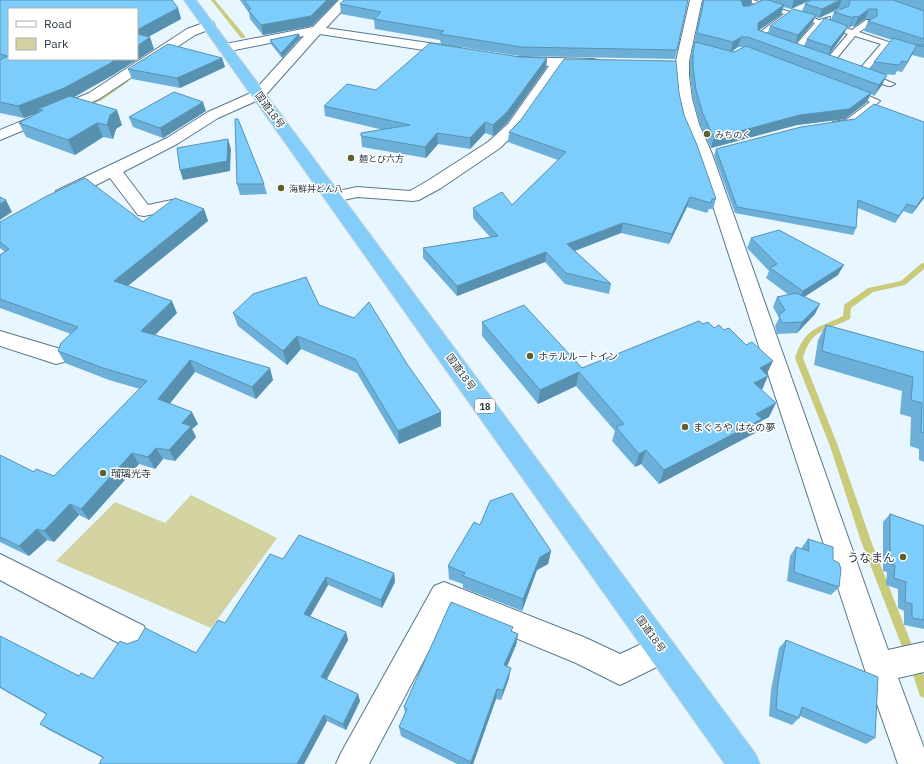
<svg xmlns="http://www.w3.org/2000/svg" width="924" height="764" viewBox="0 0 924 764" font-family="'IBM Plex Sans','Noto Sans JP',sans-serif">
<rect width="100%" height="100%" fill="#e8f6ff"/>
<polygon fill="#d2d3a1" points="191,495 277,538 211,628 56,561 115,502 165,523"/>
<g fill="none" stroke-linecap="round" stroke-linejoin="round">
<g fill="#cacb7a" fill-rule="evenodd">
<polygon points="211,0 215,0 245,36 245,38 241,38"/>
<polygon points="124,80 129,81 102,100 88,106 85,104 98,98"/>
<path d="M922 263H924V269L905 285 873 292 851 308 850 319C826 331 811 329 803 358L838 446 871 541 915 653 914 657 910 658 906 657 861 541 830 446 795 358C805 327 817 329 843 316L844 305 868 288 901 281Z"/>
<polygon points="916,664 920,665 924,676 924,698 920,696 911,669 912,665"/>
</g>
<g stroke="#58788b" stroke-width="2">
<g id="lane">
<polygon points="743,0 753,0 793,13 764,35 773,40 772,42 766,42 755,36 784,14"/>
<polygon points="793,13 799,13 819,20 830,17 830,21 826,22 852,30 866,20 872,20 872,24 859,32 909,49 905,51 888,46 864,75 858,75 858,71 881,44 855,36 832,64 826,64 826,60 848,34 821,25 799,52 793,52 793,48 815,23 793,17"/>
<polygon points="865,74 871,74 895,84 891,86 888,86 865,78"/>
<polygon points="854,89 880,101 852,124 833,126 832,124 833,122 846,120 870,102 851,94 850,92 851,90"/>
</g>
</g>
<g stroke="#58788b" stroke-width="2">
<g id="street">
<polygon points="339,0 352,0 326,28 456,47 461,48 463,51 461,54 456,55 320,34 263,98 218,118 177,144 123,172 148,205 172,200 178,201 181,205 178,209 144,216 138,215 110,178 68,199 62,200 56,199 54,195 56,191 167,138 208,112 253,92 304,36 225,52 220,51 218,48 220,45 313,27"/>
<polygon points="690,0 702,0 689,61 689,76 692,99 699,124 712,154 888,650 924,642 924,672 898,678 924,748 924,764 898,764 864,667 696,154 684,124 678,99 675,76 676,61"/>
<polygon points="209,21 213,22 215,25 213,28 195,35 99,99 0,140 0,130 89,93 187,29"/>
<polygon points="517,57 593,59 598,60 600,63 598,66 593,67 563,66 518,130 500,148 441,188 419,200 413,201 357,197 335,202 329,201 326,197 329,193 357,187 410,191 429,180 488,142 508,124 549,66 512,64 510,61 512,58"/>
<polygon points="0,331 64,350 67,356 64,362 56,364 0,346"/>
<polygon points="0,554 144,626 148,636 144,646 134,650 124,646 0,580"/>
<polygon points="444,582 586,638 620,654 661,635 671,640 676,650 671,660 620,685 576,663 450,611 369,764 336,764 341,753 434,586"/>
</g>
</g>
<g stroke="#d0d3d5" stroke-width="2">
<polygon id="highway" points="184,0 196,0 755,753 760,764 725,764"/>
</g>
<use href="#lane" fill="#fff" fill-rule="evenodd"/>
<use href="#street" fill="#fff" fill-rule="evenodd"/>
<use href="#highway" fill="#82cdfa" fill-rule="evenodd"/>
</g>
<g fill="#6cb0d9" fill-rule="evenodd">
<polygon points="0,0 178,8 181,19 148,37 154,49 113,75 74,97 122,125 116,129 113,139 103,137 75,155 26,137 19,123 38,113 24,118 0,113"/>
<polygon points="240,0 338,0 312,26 263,35 250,19 249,13"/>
<polygon points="688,0 675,59 520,56 441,44 440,40 375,29 374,20 341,14 340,4"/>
<path d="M703 0H752L751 5 748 6H749L761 1 758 0H924V58L912 55 902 72 897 71 895 75 882 74V85L874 96 871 94 867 102 845 119 797 125 711 148 700 124 693 99 690 76V61ZM809 1H810L805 4 802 11 770 26 768 33 759 30 781 15 783 7 791 9ZM838 9H843L834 12 831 20 807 39 804 46 796 43 812 24 815 17 819 18ZM865 19H872L868 21 864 31 892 40 874 62 870 69 829 55 844 34 847 27 849 28 851 26 854 27ZM738 47H744L734 52 732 51Z"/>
<polygon points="299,34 300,38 282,58 271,44 270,40"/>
<polygon points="520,57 547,58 546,68 507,123 493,136 485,133 470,149 438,144 426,158 362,147 361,136 383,130 325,116 324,106 376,90"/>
<polygon points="222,58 225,67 180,88 132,79 128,69"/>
<polygon points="679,93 684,115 716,199 713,209 709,209 707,213 687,207 669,244 621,233 575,251 611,284 609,294 565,284 545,262 457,296 423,258 423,248 490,237 473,218 473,208 512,205 558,160 508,142 509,132"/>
<polygon points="206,111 163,138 133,127 129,117"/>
<polygon points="924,122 924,198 912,214 903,211 895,223 858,208 856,228 853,235 735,213 714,156 716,149"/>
<polygon points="237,184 264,184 267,194 240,195"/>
<polygon points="204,209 208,221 128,286 177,313 155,335 273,380 256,399 195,372 169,403 198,424 192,429 196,437 175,461 163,459 155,469 139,464 89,520 79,515 54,542 47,540 29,556 0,542 0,455 34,472 54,476 140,389 109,380 65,363 58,351 71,334 0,308 0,255 5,252 0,248 0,222 143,222"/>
<polygon points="751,238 838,275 804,297 815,314 797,333 777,334 775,326 779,318 773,307 777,297 789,295 766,278 769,271 747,248"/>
<polygon points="319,305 407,364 441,426 399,444 357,373 301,349 287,365 238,326 233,313"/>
<polygon points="482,322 582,368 703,324 714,328 724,330 746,345 773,361 767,374 761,390 769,417 761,421 755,433 659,484 641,464 635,467 612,441 615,431 576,386 538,404 482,336"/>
<polygon points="826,325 924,352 924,462 919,460 919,449 910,446 911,417 900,414 902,391 814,365 818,340"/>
<polygon points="890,514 924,526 924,629 904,625 904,611 898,608 898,589 886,585 887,572 883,571 883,522"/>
<polygon points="480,525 551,551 548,564 537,570 522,611 463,588 463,584 449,579 448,566"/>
<polygon points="808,539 833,560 839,587 831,595 787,581 790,556 796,547 802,549 802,547"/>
<polygon points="283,559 394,573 395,582 382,608 328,585 310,616 346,632 348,640 327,679 360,701 346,730 327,721 304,764 99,764 103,758 49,730 40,724 47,715 0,688 0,636 79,676 93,679 127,644 196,653 225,623"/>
<polygon points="512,631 518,634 516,645 507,666 509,678 501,700 496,699 473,764 457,764 401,736 399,727 405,713 404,707"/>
<polygon points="786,640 875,738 866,744 800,716 799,718 792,725 769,716 771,690 779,648"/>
</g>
<g fill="#5890b0">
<polygon points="327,0 338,0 312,26 263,35 261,25"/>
<polygon points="741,0 752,0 751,5 739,9"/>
<polygon points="794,0 810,0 791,9"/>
<polygon points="840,0 842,0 838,9 819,18 822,9"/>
<polygon points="784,5 781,15 755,33 758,23"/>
<polygon points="178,8 181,19 137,43 137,30"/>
<polygon points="869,9 865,19 854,27 858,17"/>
<polygon points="816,15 812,24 795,44 798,35"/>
<polygon points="854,16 851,26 849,28 853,18"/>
<polygon points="848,26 844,34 828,56 831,47"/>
<polygon points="299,34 300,38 282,58 281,53"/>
<polygon points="150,37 154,49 113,75 69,100 43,110 38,109 39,112 24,118 18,106 116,59 137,59 137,46"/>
<polygon points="741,37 738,47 731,52 733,42"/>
<polygon points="917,45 912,55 902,72 907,62"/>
<polygon points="222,58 225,67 180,88 177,78"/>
<polygon points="547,58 546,68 507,123 493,136 493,125"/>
<polygon points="887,75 882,85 874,96 879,85"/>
<polygon points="871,93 867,102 845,119 797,125 711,148 714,138"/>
<polygon points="203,102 206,111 163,138 160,128"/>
<polygon points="117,110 122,125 116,129 113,139 107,125 110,115"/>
<polygon points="485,122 485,133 470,149 470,138"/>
<polygon points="97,123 103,137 75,155 68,140"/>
<polygon points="437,133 438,144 426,158 425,147"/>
<polygon points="228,139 231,149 230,171 183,180 180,170"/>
<polygon points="924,196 924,198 912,214 916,207"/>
<polygon points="690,197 687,207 669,244 672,234"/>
<polygon points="6,200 12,212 0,220 0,204"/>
<polygon points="907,204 903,211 895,223 899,216"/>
<polygon points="204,209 208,221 119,293 114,281"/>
<polygon points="623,223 621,233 566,254 567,244"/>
<polygon points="546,252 545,262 457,296 457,286"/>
<polygon points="844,265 838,275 798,301 803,291"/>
<polygon points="172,301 177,313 147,343 141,331"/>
<polygon points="820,304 815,314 797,333 802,322"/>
<polygon points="297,336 301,349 287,365 283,351"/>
<polygon points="190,360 195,372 164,411 158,399"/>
<polygon points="773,361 766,375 760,368"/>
<polygon points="270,368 273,380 256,399 252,387"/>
<polygon points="579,372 576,386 538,404 540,390"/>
<polygon points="768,376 762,390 754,383"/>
<polygon points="776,403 769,417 761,421 755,433 659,484 664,470 756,414"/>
<polygon points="192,412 198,424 192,429 196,437 175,461 169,450 182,423"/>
<polygon points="441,412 441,426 399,444 398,431"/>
<polygon points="156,448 163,459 155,469 148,457"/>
<polygon points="646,450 641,464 635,467 639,454"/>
<polygon points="132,453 139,464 89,520 81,509"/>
<polygon points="70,504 79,515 54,542 44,531"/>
<polygon points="37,529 47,540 29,556 19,546"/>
<polygon points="551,551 548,564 537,570 522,611 523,599 540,557"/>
<polygon points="394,573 395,582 382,608 381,600"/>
<polygon points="326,577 328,585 307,622 304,614"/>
<polygon points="346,632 348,640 324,684 321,677"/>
<polygon points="518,634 516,645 503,676 504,665"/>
<polygon points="511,668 509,678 501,700 503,690"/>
<polygon points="497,689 496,699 473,764 470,764 471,762"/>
<polygon points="358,694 360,701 346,730 343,724"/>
<polygon points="324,715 327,721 304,764 297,764"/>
</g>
<g fill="#7dcdfc" stroke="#5890b0">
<polygon points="0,0 172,0 178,8 137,30 137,9 9,9 9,59 116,59 109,64 64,88 18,106 0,102 0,60 7,56 0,54"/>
<polygon points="244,0 327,0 311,16 261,25 248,10 251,9"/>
<polygon points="344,0 688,0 677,50 521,47 440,34 444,31 374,19 381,12 340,4"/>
<polygon points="704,0 741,0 743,6 749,6 763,0 768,0 784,5 758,23 758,30 887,75 879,85 748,37 741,37 733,42 697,33"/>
<polygon points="811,0 840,0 822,9 805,4"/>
<polygon points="850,0 893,0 924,11 924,39 868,21 877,16 877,9 869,9 858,17 854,16 853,18 834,12 849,6 850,1"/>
<polygon points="793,9 816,15 798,35 770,26"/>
<polygon points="825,18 848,26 831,47 807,39"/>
<polygon points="137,34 150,37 137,46"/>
<polygon points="299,34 281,53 270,40"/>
<polygon points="893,38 920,46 924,44 924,47 917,45 907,62 902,61 899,65 874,62"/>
<polygon points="695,42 734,52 746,46 871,93 849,109 800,115 714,138 703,114 696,90 693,67 693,52"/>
<polygon points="430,43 520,57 547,58 507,112 493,125 485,122 470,138 437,133 425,147 361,136 361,133 410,125 324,106 347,84 376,90"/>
<polygon points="168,44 222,58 177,78 128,69"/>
<polygon points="564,59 676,61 679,93 684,115 697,145 716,199 712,199 711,203 690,197 672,234 623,223 567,244 611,284 566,273 546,252 457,286 423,248 498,236 473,208 502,192 512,205 566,152 509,132 520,121"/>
<polygon points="174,92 203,102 160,128 129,117"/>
<polygon points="70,96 117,110 110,115 107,125 97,123 68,140 19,123 43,110 38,109"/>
<polygon points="874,104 924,122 924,196 916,207 907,204 899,216 858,200 856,228 737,207 716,149 801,127 855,119"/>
<polygon points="235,119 238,119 264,184 237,184"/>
<polygon points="228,139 227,161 180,170 177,148"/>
<polygon points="85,178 143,222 175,198 204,209 114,281 172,301 141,331 270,368 252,387 190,360 158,399 192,412 182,423 191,426 169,450 156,448 148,457 132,453 81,509 70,504 44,531 37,529 19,546 0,537 0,455 34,472 36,469 54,476 147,381 103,368 58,351 61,343 78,327 0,299 0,255 9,249 0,242 0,222 45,197"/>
<polygon points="0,197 6,200 0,204"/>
<polygon points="779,230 844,265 803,291 770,268 777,264 751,238"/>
<polygon points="306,277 319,305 354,318 369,302 407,364 441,412 398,431 355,359 297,336 283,351 233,313 253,294"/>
<polygon points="796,293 820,304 802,322 782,323 779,316 785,310 777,297"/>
<polygon points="524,305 582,368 699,321 703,324 708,322 714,328 719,325 724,330 729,328 746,345 752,342 773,361 760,368 768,376 754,383 776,403 756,414 762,419 664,470 646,450 639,454 616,427 624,424 579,372 540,390 482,322"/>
<polygon points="826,325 924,352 924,433 921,432 922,403 911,400 913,377 822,351"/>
<polygon points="512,493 551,551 540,557 523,599 463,576 465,573 448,566 474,522 480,525 490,501"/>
<polygon points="890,514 924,526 924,620 912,618 912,604 905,602 906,582 894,578 895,565 890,564"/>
<polygon points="299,535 394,573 381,600 326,577 304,614 346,632 321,677 358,694 343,724 324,715 297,764 99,764 103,757 40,724 47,714 0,687 0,636 79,676 81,673 93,679 120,641 127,644 138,640 145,628 196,653 218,620 225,623 270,554 283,559"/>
<polygon points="808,539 833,547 833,560 839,563 841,569 839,587 794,572 796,547 809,551"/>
<polygon points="451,602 513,627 511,631 518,634 504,665 511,668 503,690 497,689 471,762 399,727 407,709 404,707"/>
<polygon points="786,640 878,677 875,738 802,707 799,718 776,709 778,683"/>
</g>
<g fill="#60602d" stroke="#fff" stroke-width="1.5">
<circle cx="707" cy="134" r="4"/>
<circle cx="351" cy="158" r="4"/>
<circle cx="281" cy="188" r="4"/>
<circle cx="530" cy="356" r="4"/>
<circle cx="685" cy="427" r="4"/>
<circle cx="103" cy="473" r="4"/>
<circle cx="903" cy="557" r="4"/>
</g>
<g text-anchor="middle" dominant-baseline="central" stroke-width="3" stroke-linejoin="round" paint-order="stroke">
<g font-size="9" fill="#2a3840" stroke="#fff" text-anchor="start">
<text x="715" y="134">みちのく</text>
<text x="359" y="158">麺とび六方</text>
<text x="289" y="188">海鮮丼どん八</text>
</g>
<rect fill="#fff" stroke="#6a7479" stroke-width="1" x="475" y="399" width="20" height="14" rx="3"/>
<g font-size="9" font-weight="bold" fill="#2a3840">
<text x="485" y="406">18</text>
</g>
<g font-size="10" fill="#2a3840" stroke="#fff">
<text transform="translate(270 110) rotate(54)">国道18号</text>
<text transform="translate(461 372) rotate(54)">国道18号</text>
<text transform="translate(651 634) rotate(54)">国道18号</text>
</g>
<g font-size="10" fill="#2a3840" stroke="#fff" text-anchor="start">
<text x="538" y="356">ホテルルートイン</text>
<text x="693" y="427">まぐろや はなの夢</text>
<text x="111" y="473">瑠璃光寺</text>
</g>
<g font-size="12" fill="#2a3840" stroke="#fff" text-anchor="end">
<text x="895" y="557">うなまん</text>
</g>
</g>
<rect x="8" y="8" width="130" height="52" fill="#ffffff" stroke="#aaafb3"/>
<rect x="16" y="21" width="20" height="6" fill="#ffffff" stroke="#aaafb3"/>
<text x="44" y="28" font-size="12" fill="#2a3840">Road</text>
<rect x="16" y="38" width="20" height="12" fill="#d2d3a1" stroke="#aaafb3"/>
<text x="44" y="48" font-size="12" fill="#2a3840">Park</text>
</svg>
